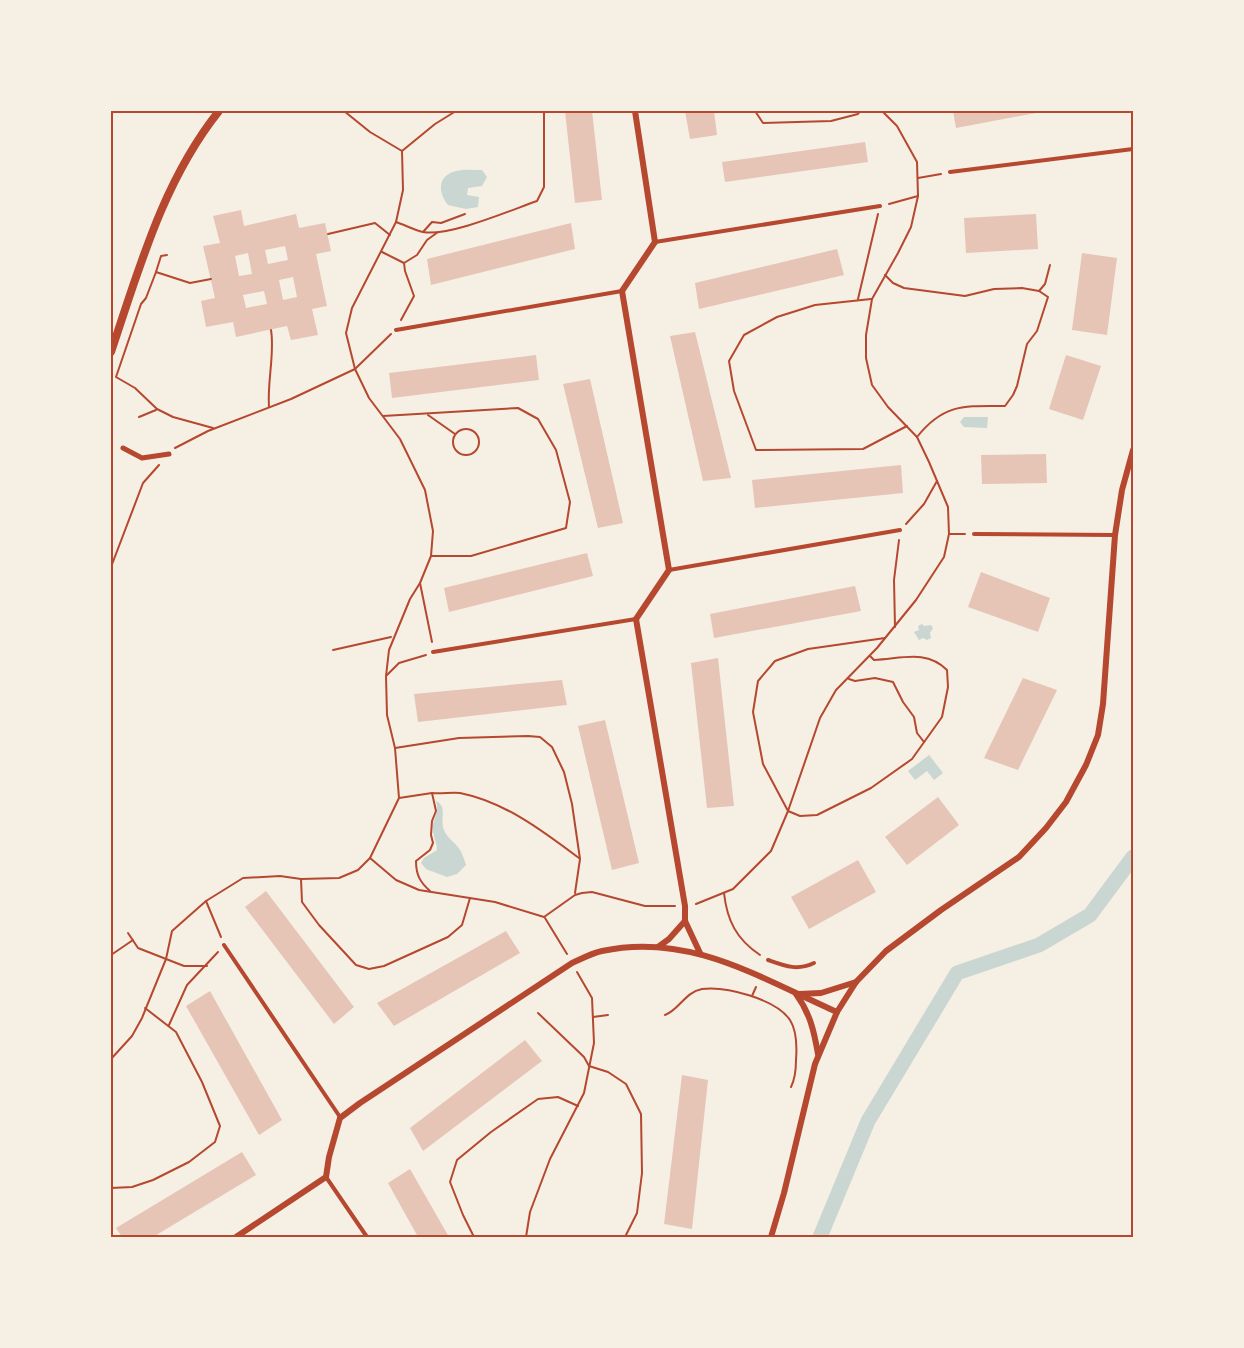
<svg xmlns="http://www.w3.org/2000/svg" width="1244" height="1348" viewBox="0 0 1244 1348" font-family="'DejaVu Sans',sans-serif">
<rect width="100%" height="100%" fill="#f6efe4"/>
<g fill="#c9d6d2">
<path d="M482 170 487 177 482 186 468 188 467 195 479 197 478 207 466 209 448 205C438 192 437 176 456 171 464 169 474 170 482 170Z"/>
<polygon points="964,417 988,417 987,428 964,427 960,422"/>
<polygon points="922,624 924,626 931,625 933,628 930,633 931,638 927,640 923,638 919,640 914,632 919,630 918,626"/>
<polygon points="929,755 943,773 934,780 927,771 915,780 908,771"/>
<path d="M436 801C447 806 441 817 443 827 445 836 452 840 458 847 462 852 464 859 466 865L457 874 447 877 426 869 421 863 424 858 437 850C437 842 433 837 433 830 432 818 440 815 436 801Z"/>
</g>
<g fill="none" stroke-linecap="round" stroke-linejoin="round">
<polyline stroke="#c9d6d2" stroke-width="15" points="820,1237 868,1121 957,973 1039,945 1090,915 1133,857"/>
</g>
<g fill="#e6c5b7" fill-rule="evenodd">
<polygon points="565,111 592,111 602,200 575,203"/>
<polygon points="685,111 714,111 717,135 690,139"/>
<polygon points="953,111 1041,111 1041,112 956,128"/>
<polygon points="865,142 868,162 725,182 722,162"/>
<path d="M241 210 244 226 296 214 299 228 325 223 331 251 316 254 327 306 312 309 318 335 291 340 287 326 236 337 233 322 206 327 201 301 215 298 203 246 220 243 213 216ZM285 246 288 260 268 264 265 250ZM248 253 252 274 239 276 235 256ZM293 277 297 297 283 300 279 280ZM264 291 267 304 246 308 243 295Z"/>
<polygon points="1036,214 1038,249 966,253 964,218"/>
<polygon points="571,223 575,249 431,285 427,259"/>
<polygon points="837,249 844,275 699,309 695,283"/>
<polygon points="1082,253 1117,258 1107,335 1072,330"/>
<polygon points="695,332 731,478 703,481 670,336"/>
<polygon points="536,355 539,380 392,398 389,373"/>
<polygon points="1066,355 1101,366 1083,420 1049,409"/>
<polygon points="590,379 623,523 598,528 563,384"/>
<polygon points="1046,454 1047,483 982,484 981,455"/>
<polygon points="901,465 903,493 755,508 752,480"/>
<polygon points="587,553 593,576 449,612 444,588"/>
<polygon points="981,572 1050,598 1038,632 968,607"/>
<polygon points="855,586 861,611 714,638 710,614"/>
<polygon points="718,658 734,806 707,808 691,663"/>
<polygon points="1023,678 1057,690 1018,770 984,758"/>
<polygon points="562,680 567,705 418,722 414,694"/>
<polygon points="605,720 639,863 612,870 578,726"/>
<polygon points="938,797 959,825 907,865 885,837"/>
<polygon points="858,860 876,892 809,929 791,897"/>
<polygon points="266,891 354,1007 334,1024 245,907"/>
<polygon points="506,931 520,953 394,1026 377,1003"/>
<polygon points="210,991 282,1120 259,1135 186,1006"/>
<polygon points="525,1040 542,1061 423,1151 410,1128"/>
<polygon points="682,1075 708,1080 692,1229 664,1224"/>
<polygon points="242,1152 256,1175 153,1237 122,1237 116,1228"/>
<polygon points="410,1169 449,1237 418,1237 388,1183"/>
</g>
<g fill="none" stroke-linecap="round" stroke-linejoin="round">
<g stroke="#b5482f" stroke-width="2">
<polyline points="344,111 370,132 402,151"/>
<polyline points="755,111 763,123 831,121 858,114 860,111"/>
<polyline points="402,151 403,190 396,222 352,308 346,333 355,369 369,398 400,439 425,490 433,531 431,556 420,583 410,599 389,650 386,676 387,715 395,748 399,798 370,858 396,880 419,890 495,902 544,917 575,895 582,893 592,892 645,906 675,906"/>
<polyline points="402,151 435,124 456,111"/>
<polyline points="918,178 941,174"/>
<polyline points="889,204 918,196"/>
<path d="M396 222C405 225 414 230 423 232 449 237 511 210 537 201L544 187V111"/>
<polyline points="423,232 432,222 441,223 465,214"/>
<polyline points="328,234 375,223 390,235"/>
<polyline points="382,252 404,263 405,271 414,296 401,320"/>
<polyline points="404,263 417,255 427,240 438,232"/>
<polyline points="156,272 161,256 167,255"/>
<path d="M885 275 893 283 904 288 965 296 994 289 1022 288 1039 291 1048 297 1037 331 1027 344 1017 386 1013 395 1005 406C965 406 944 403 917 437"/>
<polyline points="211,279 190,283 156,272 146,298 141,304 116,377 135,388 157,409 173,417 213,428"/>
<polyline points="1039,291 1045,284 1050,265"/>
<polyline points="858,299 878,214"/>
<polyline points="871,299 815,305 777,317 744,335 729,361 734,391 756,450 863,449 907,426"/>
<path d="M269 407C267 382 275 353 271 330"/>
<polyline points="428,415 455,434"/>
<polyline points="383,416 518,408 538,419 556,450 570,502 566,528 471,556 431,556"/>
<polyline points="139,417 156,410"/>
<circle cx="466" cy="442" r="13"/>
<polyline points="175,448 208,431 291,399 355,369 391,334"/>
<polyline points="906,524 924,504 937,481"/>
<polyline points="949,534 965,534"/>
<polyline points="111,567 143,483 159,465"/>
<polyline points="420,583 432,642"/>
<polyline points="895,627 894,580 899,540"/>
<polyline points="333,650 391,637"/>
<path d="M870 656 874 660C901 659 926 649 947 670L948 687 942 717 912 759 871 788 817 815 800 816 788 811 763 764 753 712 758 681 775 661 808 649 885 638"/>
<polyline points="387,675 399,663 426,655"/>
<polyline points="849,679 855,681 875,678 893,682 903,702 914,717 917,733 924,742"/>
<polyline points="395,748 459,738 528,736 540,737 552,747 564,772 572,804 580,859 575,893"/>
<path d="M432 793C442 794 451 792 460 793 505 802 543 831 579 858"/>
<path d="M399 798 432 793 436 811 432 821 431 835 433 843 430 850 416 861C416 875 420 882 430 891"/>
<polyline points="301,879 302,902 319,925 356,965 369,969 384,966 448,937 462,925 470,898"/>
<path d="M724 893C727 920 736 939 760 955"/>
<polyline points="206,901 221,937"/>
<polyline points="696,904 733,889 771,851 788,811 820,718 836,690 877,648 916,600 944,557 949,534 948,507 929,462 917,437 888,407 872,385 866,358 866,335 872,299 898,253 911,227 918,196 917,162 897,126 882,111"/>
<polyline points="545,918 567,954"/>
<polyline points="128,933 138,948 184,966 207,966"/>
<polyline points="111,955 133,940"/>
<polyline points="111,988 111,999"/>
<polyline points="752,996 756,987"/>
<polyline points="538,1013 584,1057 589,1066 608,1072 626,1084 641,1114 642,1173 637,1213 625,1237"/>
<path d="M665 1015C679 1010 685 992 702 989 726 986 776 999 790 1020 797 1031 797 1047 796 1060 796 1069 795 1079 791 1087"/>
<polyline points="593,1017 608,1015"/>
<polyline points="169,1025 187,985 218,952"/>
<polyline points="111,1059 132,1036 142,1018 166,959 172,931 206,901 243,878 280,876 301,879 339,878 358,870 370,858"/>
<polyline points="111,1188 132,1187 153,1180 189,1162 215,1142 220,1126 202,1082 176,1032 145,1008"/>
<polyline points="474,1237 463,1215 450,1182 457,1160 491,1132 538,1099 558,1097 578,1106"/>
<polyline points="526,1237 530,1212 550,1159 584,1093 594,1043 592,998 577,972"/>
</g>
<g stroke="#b5482f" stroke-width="4">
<polyline points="950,172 1133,149"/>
<polyline points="655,242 880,206"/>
<polyline points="396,330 622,291"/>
<polyline points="974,534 1115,535"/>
<polyline points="669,570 900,530"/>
<polyline points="433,652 636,619"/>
<polyline points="224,945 340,1117"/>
<path d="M768 960C785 966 797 971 814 963"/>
<polyline points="326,1177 367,1237"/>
</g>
<polyline stroke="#b5482f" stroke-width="5" points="123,448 142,458 169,454"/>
<g stroke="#b5482f" stroke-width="6">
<polyline points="635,111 655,242 622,291 669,570 636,619 685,906 685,921 700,953"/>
<polyline points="658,947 669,939 685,921"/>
<path d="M796 994C810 1013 814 1031 818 1054"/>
<polyline points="799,994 821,993 856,982"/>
<path d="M236 1237 326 1177 329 1157 340 1118 360 1103 572 963C581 959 592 953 602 951 689 932 760 978 837 1012"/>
<polyline points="771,1237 784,1193 815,1064 837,1012 856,982 886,951 941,910 1019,857 1046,828 1066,802 1086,765 1098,735 1103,704 1115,535 1122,490 1133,450"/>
</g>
<path stroke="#b5482f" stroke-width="8" d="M111 352C139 269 163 181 219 111"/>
</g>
<rect width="1244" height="1348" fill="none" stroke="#f6efe4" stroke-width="225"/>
<rect x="112" y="112" width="1020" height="1124" fill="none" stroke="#b5482f" stroke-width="2"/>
</svg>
